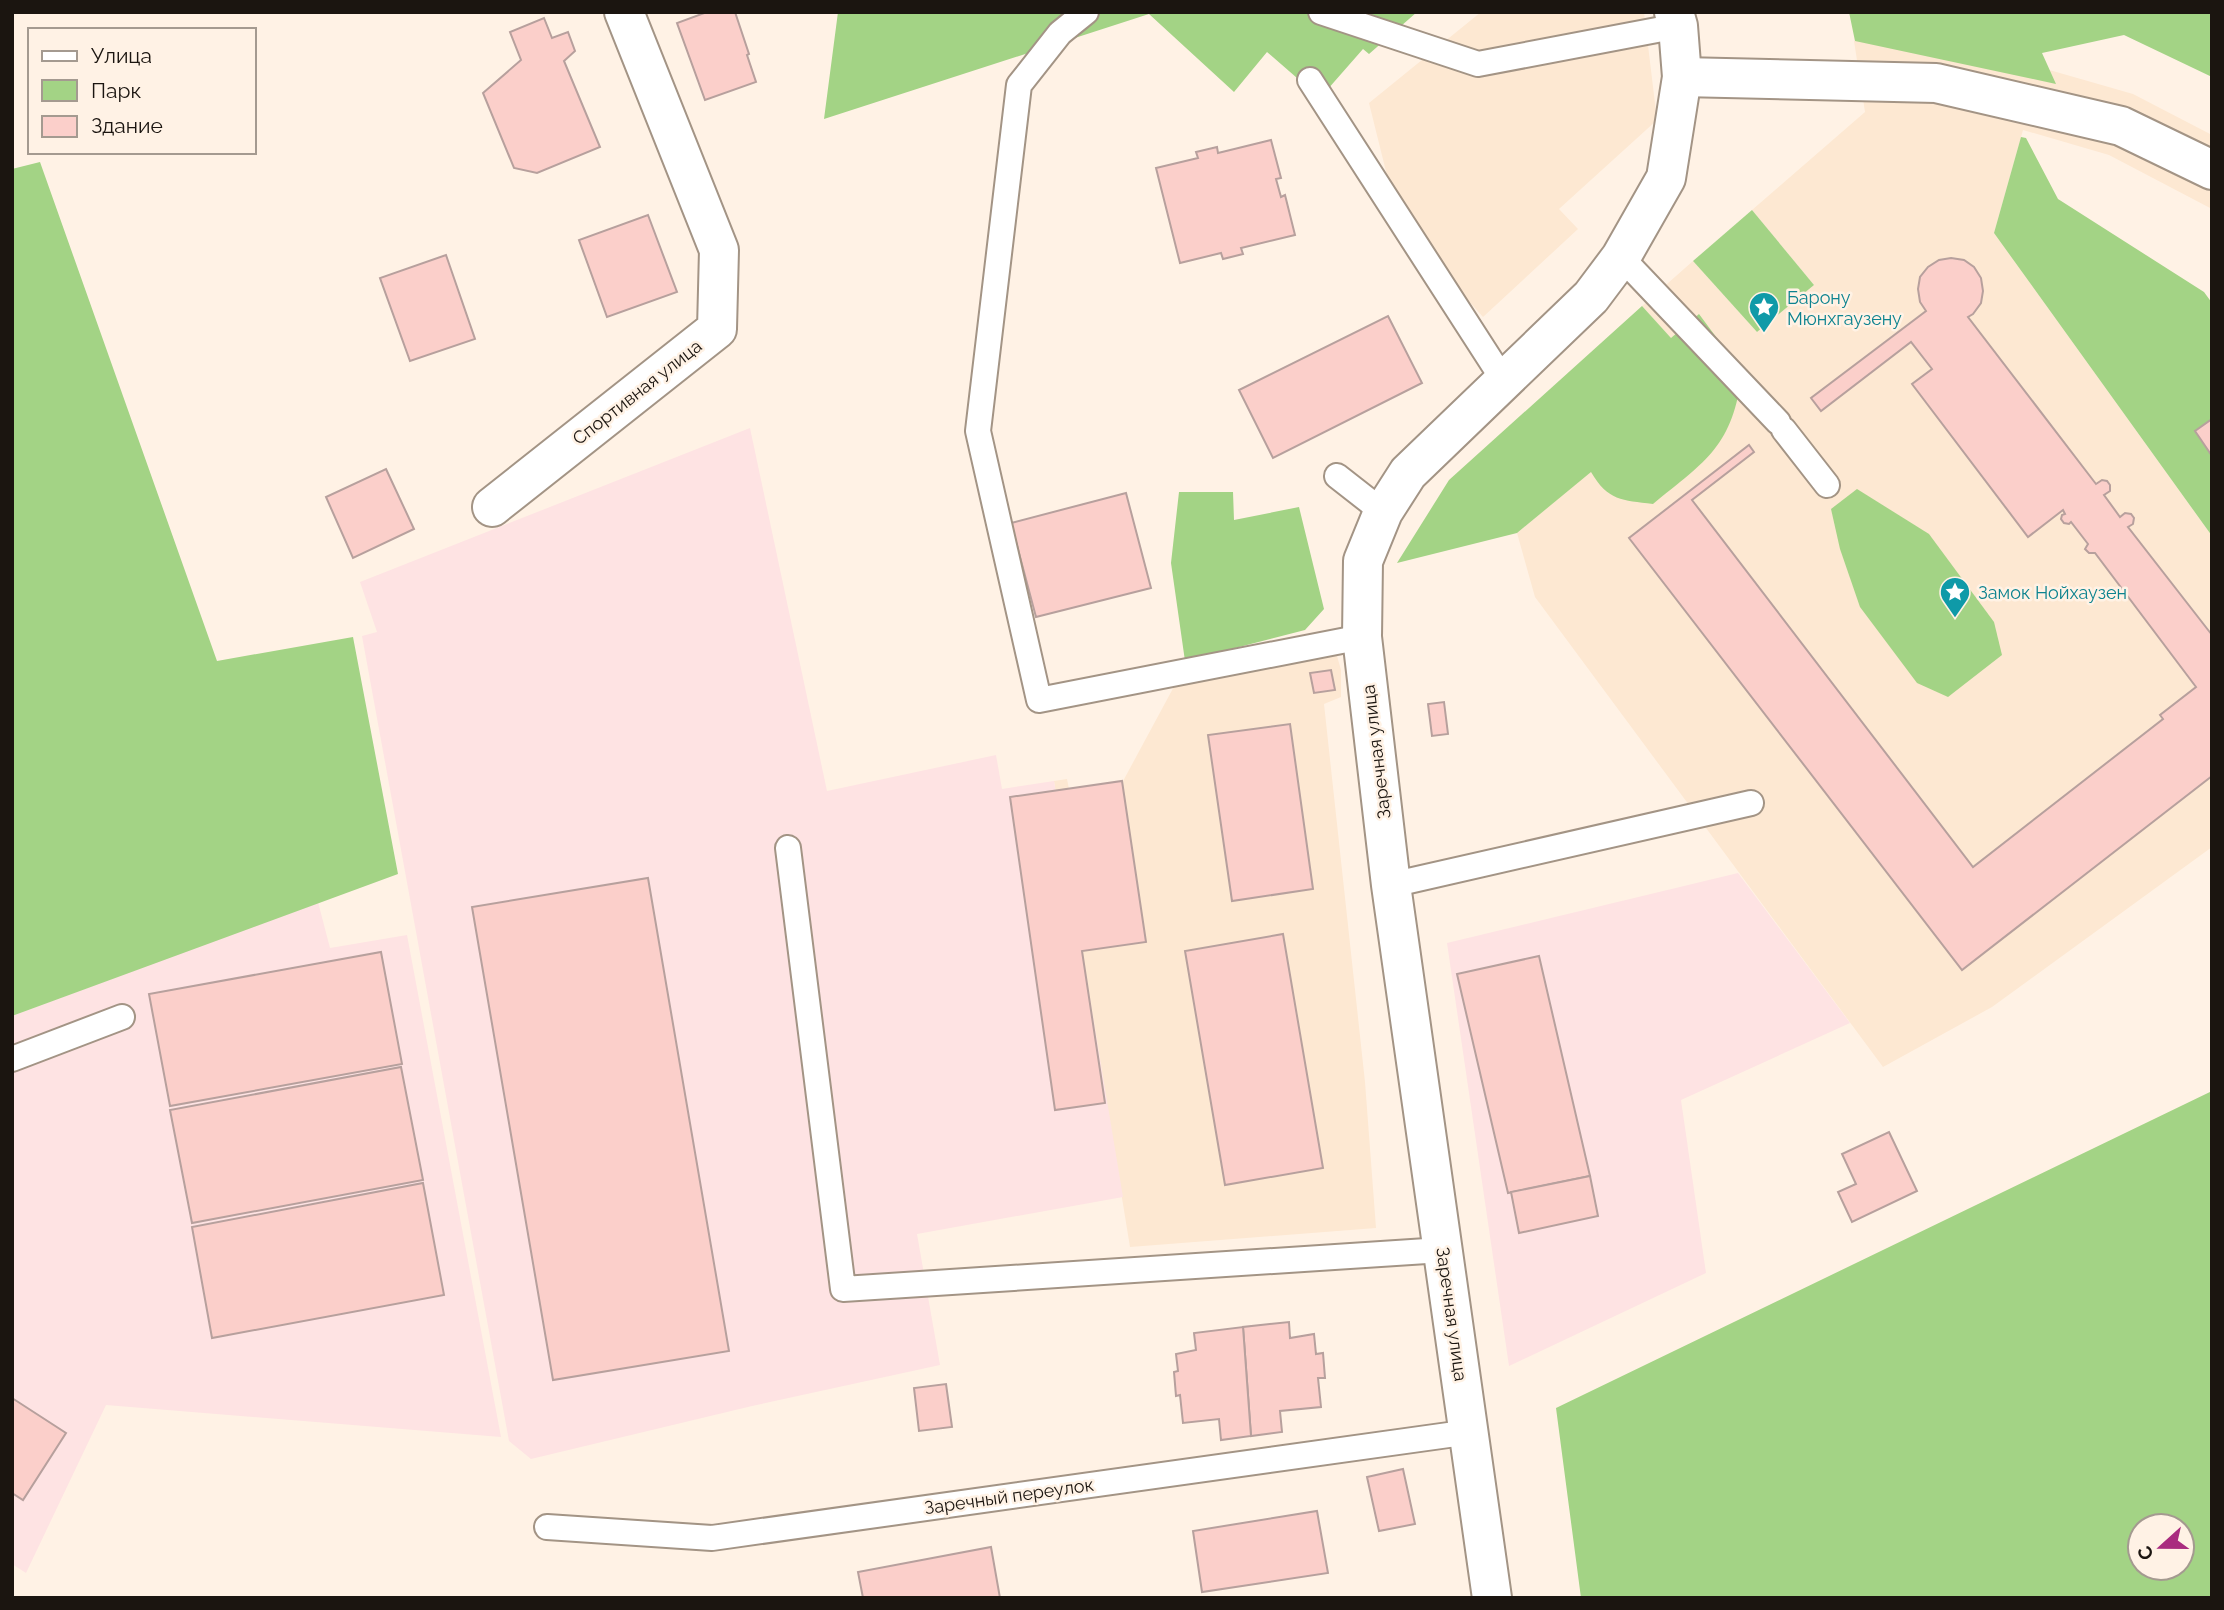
<svg xmlns="http://www.w3.org/2000/svg" width="2224" height="1610" viewBox="0 0 2224 1610" font-family="Raleway,sans-serif">
<rect width="100%" height="100%" fill="#fff2e5"/>
<g fill="#fde8d2">
<polygon points="1481,12 1644,12 1657,120 1559,209 1578,229 1483,317 1416,242 1404,244 1369,103"/>
<polygon points="1927,35 2133,94 2212,135 2212,209 2109,155 2023,130 1994,233 2212,536 2212,847 1992,1007 1883,1067 1535,597 1517,533 1705,376 1642,306 1693,261 1757,332 1814,285 1752,210 1865,112 1854,41 1867,38"/>
<polygon points="1335,649 1341,670 1341,697 1324,704 1365,1082 1376,1228 1130,1247 1054,781 1067,779 1070,794 1122,783 1177,681"/>
</g>
<g fill="#fee3e3">
<polygon points="750,428 827,791 996,755 1002,789 1054,781 1123,1197 917,1234 940,1365 752,1406 531,1459 509,1441 362,636 377,632 360,582"/>
<polygon points="1738,873 1850,1023 1681,1100 1706,1273 1509,1366 1447,943"/>
<polygon points="318,902 330,948 407,935 501,1437 106,1405 26,1573 12,1564 12,1016"/>
</g>
<g fill="#a3d385" fill-rule="evenodd">
<polygon points="838,12 1417,12 1369,54 1363,49 1320,98 1267,52 1234,92 1149,14 824,119"/>
<polygon points="1849,12 2212,12 2212,77 2124,35 2042,53 2056,84 1855,41"/>
<polygon points="2021,137 2026,138 2058,199 2204,292 2212,303 2212,536 1994,233"/>
<polygon points="40,162 217,661 353,637 398,874 12,1016 12,169"/>
<polygon points="1752,210 1814,285 1757,332 1693,261"/>
<path d="M1642 306 1671 338 1699 314 1742 372C1733 446 1707 460 1653 504 1622 500 1608 501 1591 472L1517 533 1397 563 1449 480Z"/>
<polygon points="1857,489 1929,534 1994,622 2002,655 1948,697 1917,683 1860,607 1840,549 1831,509"/>
<polygon points="1179,492 1233,492 1234,520 1299,507 1324,609 1305,630 1185,661 1171,563"/>
<path d="M2212 1091V1598H1581L1556 1408ZM2140 1526H2182V1568H2140Z"/>
</g>
<g fill="#fbcfca" stroke="#b7a09d" stroke-width="2">
<polygon points="707,12 735,12 749,54 747,55 756,82 705,100 677,23"/>
<polygon points="544,18 552,38 568,32 575,51 564,61 600,147 537,173 514,168 483,93 521,60 510,32"/>
<polygon points="1271,140 1281,178 1276,179 1281,197 1285,195 1295,235 1241,248 1243,254 1223,259 1221,253 1180,263 1156,168 1198,158 1196,152 1217,147 1218,153"/>
<polygon points="648,215 677,292 607,317 579,240"/>
<polygon points="446,255 475,339 410,361 380,278"/>
<polygon points="1951,258 1964,260 1974,267 1981,278 1983,291 1981,303 1973,314 1968,317 2096,484 2102,480 2107,481 2110,485 2110,491 2104,495 2120,517 2125,513 2131,514 2134,518 2133,524 2128,527 2212,635 2212,776 1962,970 1629,538 1749,445 1754,452 1692,500 1973,867 2163,719 2160,715 2196,687 2095,553 2089,553 2085,549 2088,544 2071,522 2069,524 2064,523 2061,519 2062,515 2065,514 2063,510 2028,537 1912,384 1932,369 1911,342 1821,411 1811,398 1926,311 1920,302 1918,289 1920,277 1928,267 1939,260"/>
<polygon points="1388,316 1422,383 1273,458 1239,390"/>
<polygon points="2212,419 2212,456 2195,431"/>
<polygon points="386,469 414,529 353,558 326,497"/>
<polygon points="1126,493 1151,588 1036,617 1011,523"/>
<polygon points="1331,670 1335,690 1314,693 1310,673"/>
<polygon points="1444,702 1448,734 1432,736 1428,704"/>
<polygon points="1290,724 1313,889 1232,901 1208,735"/>
<polygon points="1122,781 1146,942 1082,951 1105,1103 1055,1110 1010,797"/>
<polygon points="648,878 729,1351 553,1380 472,907"/>
<polygon points="1283,934 1323,1168 1225,1185 1185,951"/>
<polygon points="381,952 402,1064 170,1106 149,994"/>
<polygon points="1539,956 1590,1176 1508,1193 1457,974"/>
<polygon points="401,1067 423,1180 192,1223 170,1110"/>
<polygon points="1889,1132 1917,1191 1852,1222 1838,1192 1856,1184 1842,1154"/>
<polygon points="1590,1176 1598,1216 1519,1233 1511,1192"/>
<polygon points="423,1183 444,1295 212,1338 192,1227"/>
<polygon points="1289,1322 1290,1338 1314,1334 1316,1354 1323,1353 1325,1378 1318,1378 1321,1407 1280,1411 1282,1432 1251,1436 1243,1327"/>
<polygon points="1243,1327 1251,1436 1221,1440 1219,1419 1183,1423 1180,1395 1176,1396 1174,1372 1178,1371 1176,1354 1196,1350 1194,1333"/>
<polygon points="946,1384 952,1427 919,1431 914,1388"/>
<polygon points="12,1398 66,1433 23,1500 12,1493"/>
<polygon points="1403,1469 1415,1524 1379,1531 1367,1477"/>
<polygon points="1317,1511 1328,1573 1202,1592 1193,1531"/>
<polygon points="991,1547 1000,1598 863,1598 858,1572"/>
</g>
<g fill="none" stroke-linecap="round" stroke-linejoin="round">
<g stroke="#a39485" stroke-width="28">
<g id="lane">
<polyline points="1086,12 1060,33 1019,85 978,431 1039,700 1362,637"/>
<polyline points="1321,12 1478,64 1678,26"/>
<polyline points="1310,80 1504,381"/>
<polyline points="1621,257 1778,422"/>
<polyline points="1784,430 1827,485"/>
<polyline points="1337,476 1383,512"/>
<polyline points="788,848 843,1289 1442,1250"/>
<polyline points="1391,885 1751,803"/>
<polyline points="12,1059 122,1017"/>
<polyline points="547,1527 712,1538 1470,1432"/>
</g>
</g>
<g stroke="#a39485" stroke-width="42">
<g id="street">
<polyline points="1682,77 1936,83 2121,126 2212,170"/>
<polyline points="492,507 717,329 719,250 624,12"/>
</g>
</g>
<g stroke="#a39485" stroke-width="42">
<polyline id="secondary" points="1492,1598 1391,885 1362,637 1363,561 1383,512 1408,473 1591,297 1621,257 1666,178 1682,77 1678,26 1674,12"/>
</g>
<use href="#lane" stroke="#fff" stroke-width="24"/>
<use href="#street" stroke="#fff" stroke-width="38"/>
<use href="#secondary" stroke="#fff" stroke-width="38"/>
</g>
<defs>
<g id="sight-pin" transform="scale(1.575)"><path d="M0 17L-7.5 6A9.5 9.5 0 1 1 7.5 6Z" fill="#0f9aa8" stroke="#fff2e5"/><path d="M0-6L1.8-2.2L6-1.7L2.9 1.2L3.7 5.4L0 3.3L-3.7 5.4L-2.9 1.2L-6-1.7L-1.8-2.2Z" fill="#fff"/></g>
</defs>
<g fill-rule="evenodd">
<use href="#sight-pin" x="1764" y="307"/>
<use href="#sight-pin" x="1955" y="592"/>
</g>
<g text-anchor="middle" dominant-baseline="central" stroke-width="5" stroke-linejoin="round" paint-order="stroke">
<g font-size="18" fill="#0d838f" stroke="#fff2e5" text-anchor="start">
<text x="1787" y="297">Барону<tspan x="1787" dy="21">Мюнхгаузену</tspan></text>
<text x="1978" y="592">Замок Нойхаузен</text>
</g>
<g font-size="18" fill="#1b1510" stroke="#fff2e5">
<text transform="translate(637 392) rotate(-38)">Спортивная улица</text>
<text transform="translate(1376 752) rotate(-97)">Заречная улица</text>
<text transform="translate(1452 1314) rotate(82)">Заречная улица</text>
<text transform="translate(1009 1496) rotate(-8)">Заречный переулок</text>
</g>
</g>
<rect width="2224" height="1610" fill="none" stroke="#1b1510" stroke-width="28"/>
<rect x="28" y="28" width="228" height="126" fill="#fff2e5" stroke="#a49a90" stroke-width="2"/>
<rect x="42" y="51" width="35" height="10" fill="#ffffff" stroke="#a49a90" stroke-width="2"/>
<text x="91" y="63" font-size="21" fill="#1b1510">Улица</text>
<rect x="42" y="80" width="35" height="21" fill="#a3d385" stroke="#a49a90" stroke-width="2"/>
<text x="91" y="98" font-size="21" fill="#1b1510">Парк</text>
<rect x="42" y="116" width="35" height="21" fill="#fbcfca" stroke="#a49a90" stroke-width="2"/>
<text x="91" y="133" font-size="21" fill="#1b1510">Здание</text>
<g transform="translate(2161 1547) rotate(249)"><circle r="33" fill="#fff2e5" stroke="#a49a90" stroke-width="2"/>
<path d="M0-5L12 26L0 18L-12 26Z" fill="#a92c7f"/>
<text y="-10" font-size="19" font-weight="bold" text-anchor="middle" fill="#1b1510">С</text>
</g>
</svg>
